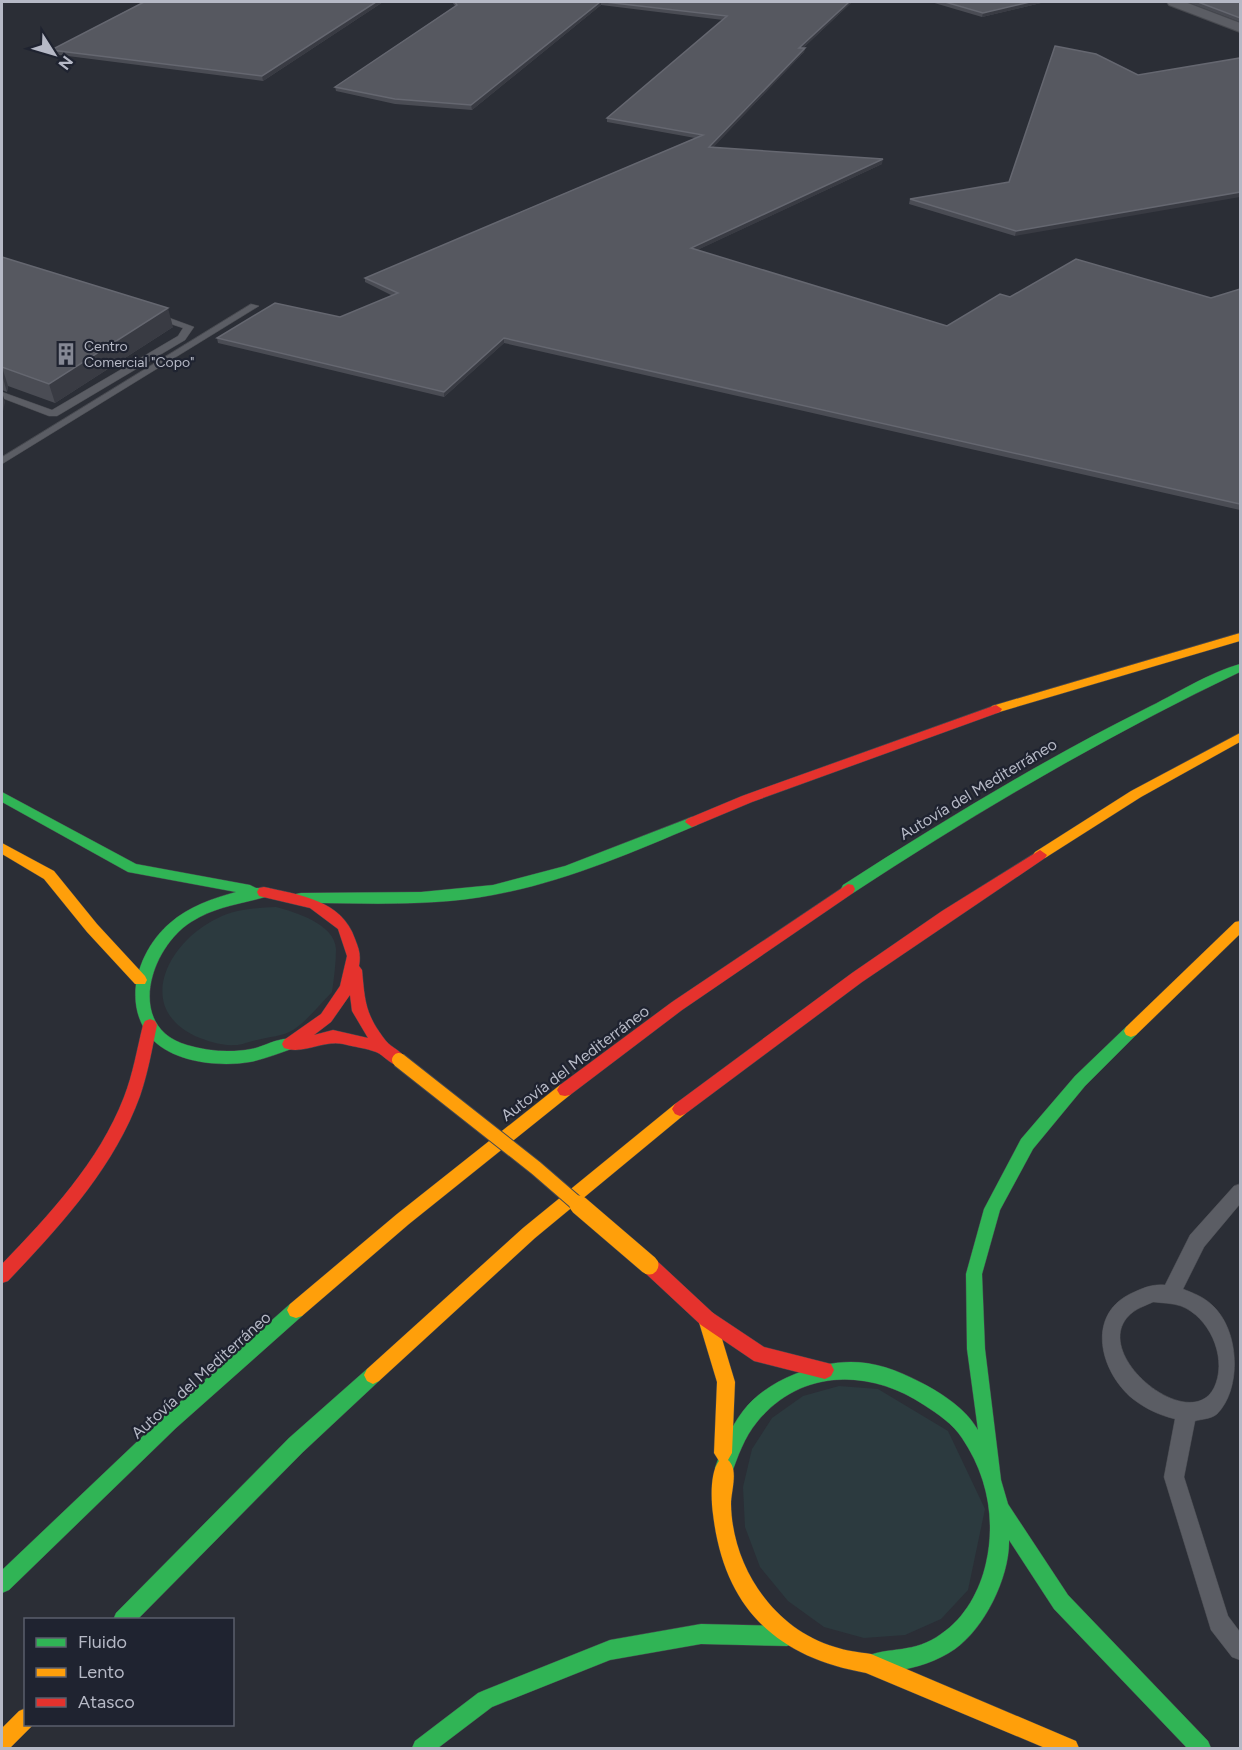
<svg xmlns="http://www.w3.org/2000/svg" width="1242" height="1750" viewBox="0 0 1242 1750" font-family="Figtree,sans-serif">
<rect width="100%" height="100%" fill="#2b2e36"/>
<g fill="#2c3a3f">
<path d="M276 907C295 912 335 924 336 949 336 963 334 978 332 992 320 1004 307 1021 293 1030 284 1036 268 1037 257 1040 250 1041 242 1045 235 1045 222 1046 207 1041 195 1036 133 1006 170 940 218 918 236 909 256 908 276 907Z"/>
<polygon points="839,1386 878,1389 948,1431 985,1509 968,1590 941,1619 905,1635 864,1638 824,1627 788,1601 760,1567 745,1527 743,1487 752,1449 772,1418 803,1396"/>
</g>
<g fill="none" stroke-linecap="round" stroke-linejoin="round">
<g stroke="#47494f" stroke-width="1">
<g id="lane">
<polygon points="251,304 259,306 2,464 2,457"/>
<polygon points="150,313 156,313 194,327 185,340 57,416 49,416 2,398 2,392 52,410 178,336 183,328 150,317"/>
<path d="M1240 1184V1204L1204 1247 1183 1289C1193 1293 1204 1297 1212 1305 1240 1330 1242 1389 1217 1414 1211 1419 1202 1419 1195 1421L1184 1477 1228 1616 1240 1632V1660L1232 1657 1211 1630 1164 1477 1175 1419C1159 1415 1146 1409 1133 1399 1100 1372 1086 1316 1130 1294 1143 1288 1151 1284 1165 1285L1190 1235 1234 1186ZM1153 1302C1162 1303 1172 1303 1181 1306 1209 1317 1226 1355 1216 1383 1196 1442 1082 1351 1133 1312 1138 1308 1147 1305 1153 1302Z"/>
</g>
</g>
<g stroke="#47494f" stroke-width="2">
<polygon id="street" points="1167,2 1185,2 1240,23 1240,32 1169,5"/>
</g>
<g stroke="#47494f" stroke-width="1">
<g id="fast">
<path d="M1240 664V672C1106 736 978 811 853 893H843L841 889 843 885C941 822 1041 761 1145 709 1174 695 1210 672 1240 664Z"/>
<path d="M2 792 136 864 250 885 256 888H269L271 892 269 896C242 904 216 906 191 922 150 948 125 1027 187 1045 207 1051 230 1053 251 1049 264 1047 282 1035 294 1040L296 1044 294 1048C280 1053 265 1059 250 1062 221 1067 177 1063 154 1041 120 1007 137 951 170 923 188 907 213 898 236 892L128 872 2 802Z"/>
<path d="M692 817 699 822 697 825C631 853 564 882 493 895 430 907 365 903 301 903L296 902 294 898 296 894 301 893 421 892 493 885 565 866Z"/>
<path d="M1131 1025 1136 1027 1138 1031 1136 1035 1085 1086 1033 1149 1000 1210 982 1274 985 1349 1001 1480 1008 1504 1068 1595 1208 1741 1211 1748H1187L1054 1609 1009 1540C1010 1576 985 1628 955 1649 938 1661 916 1668 895 1671 884 1672 874 1675 864 1671L861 1664 864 1657C890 1646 914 1654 941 1634 965 1618 980 1590 986 1563 996 1519 987 1475 962 1438 953 1424 938 1414 924 1405 870 1369 801 1368 757 1422 744 1438 738 1456 731 1475L724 1477 717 1475 715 1468C722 1448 730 1428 743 1411 756 1394 775 1382 795 1374 843 1355 877 1359 922 1383 943 1394 966 1409 978 1430L967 1349 966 1274 984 1209 1021 1139 1075 1076 1126 1027Z"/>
<polygon points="296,1302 302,1304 305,1310 302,1316 176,1428 9,1590 2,1593 2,1570 164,1416 290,1304"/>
<polygon points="373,1366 379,1369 382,1375 379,1381 303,1452 137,1620 113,1620 116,1613 289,1438 367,1369"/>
<polygon points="701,1624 787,1626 794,1629 797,1636 794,1643 787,1646 701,1644 610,1660 492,1707 438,1748 412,1748 415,1741 478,1693 485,1690 610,1640"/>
</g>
</g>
<g stroke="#47494f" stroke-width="1">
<g id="slow">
<polygon points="1240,633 1240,641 996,713 990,709 992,706"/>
<polygon points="1240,733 1240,742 1141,797 1045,858 1035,858 1033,855 1035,852 1131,791"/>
<polygon points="2,843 54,871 97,924 145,976 147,980 145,984 135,984 87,932 44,879 2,854"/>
<polygon points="1240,921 1240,934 1136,1035 1131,1037 1126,1035 1124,1031 1126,1027 1235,922"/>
<polygon points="565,1084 570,1085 573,1090 570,1095 409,1224 302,1316 296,1318 290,1316 287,1310 290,1304 397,1214 560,1085"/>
<polygon points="680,1102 685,1104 688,1109 685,1114 535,1238 379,1381 373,1384 367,1381 364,1375 367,1369 523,1228 675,1104"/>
<path d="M707 1311 713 1313 716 1319 735 1382 732 1453 728 1460C739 1469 731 1491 731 1504 732 1566 773 1629 835 1647 846 1651 859 1652 871 1654L1076 1741 1079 1748H1045L866 1673C775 1657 724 1607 713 1514 711 1500 710 1472 719 1461L714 1453 717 1382 698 1319 701 1313Z"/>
<polygon points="26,1708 26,1724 33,1725 10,1748 2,1748 2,1728 19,1711"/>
</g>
</g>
<g stroke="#47494f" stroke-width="1">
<g id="jam">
<polygon points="996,705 1002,709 1000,712 752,802 697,825 692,827 685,822 687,819 742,796"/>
<polygon points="1040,850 1047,855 1045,858 862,982 685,1114 680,1116 675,1114 672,1109 675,1104 852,973 942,911"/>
<polygon points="848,884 853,885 855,889 853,893 682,1010 570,1095 565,1096 560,1095 557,1090 560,1085 672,1002"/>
<path d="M264 887C300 895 342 900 355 939 359 949 361 955 359 966L362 970C365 1002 365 1014 386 1041 392 1048 402 1051 407 1060L404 1064C392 1069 386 1056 376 1052 366 1048 354 1047 343 1044 323 1040 303 1055 284 1048L282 1044 284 1040 321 1014 340 986 347 956 338 929 310 908 259 896 257 892 259 888ZM350 995 352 1011 368 1038 333 1030 314 1035 331 1022Z"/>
<path d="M150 1019 155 1021 157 1025C152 1049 148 1073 140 1096 114 1168 60 1226 8 1281L2 1283V1264C49 1215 99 1162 124 1097 133 1074 137 1049 143 1025L145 1021Z"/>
<polygon points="649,1257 655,1259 713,1313 764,1347 831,1364 834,1370 831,1376 825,1379 754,1361 701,1325 643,1271 641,1265 643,1259"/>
</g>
</g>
<use href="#lane" fill="#5b5d64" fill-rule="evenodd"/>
<use href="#street" fill="#5b5d64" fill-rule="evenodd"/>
<use href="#fast" fill="#30b455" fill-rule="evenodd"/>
<use href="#slow" fill="#ff9f0a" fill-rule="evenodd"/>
<use href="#jam" fill="#e5322d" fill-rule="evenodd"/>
<g stroke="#47494f" stroke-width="16" stroke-linecap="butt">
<polyline id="slow-bridge-far1" points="399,1060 536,1168 581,1207"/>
</g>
<g stroke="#47494f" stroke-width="20" stroke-linecap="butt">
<polyline id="slow-bridge" points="579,1205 649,1265"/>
</g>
<use href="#slow-bridge-far1" stroke="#ff9f0a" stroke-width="14"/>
<use href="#slow-bridge" stroke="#ff9f0a" stroke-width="19"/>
</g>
<g fill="#4a4c54">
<polygon points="140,2 383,2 263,81 52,54 51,50 143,2"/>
<polygon points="452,2 852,2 803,48 805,48 804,52 713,147 882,164 697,250 947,326 1010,297 1211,298 1240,289 1240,510 504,343 444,397 218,343 217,338 340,317 393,296 365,282 365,278 695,138 607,122 607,118 723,20 601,5 472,110 395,104 336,91 335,87 455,6"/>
<polygon points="931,2 1045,2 982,17"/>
<polygon points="1187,2 1240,2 1240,22"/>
<polygon points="1138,75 1015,236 909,204 910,199 1009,182"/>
<polygon points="2,257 173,327 55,403 8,386 7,392 2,390"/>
</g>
<g fill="#393b43">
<polygon points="376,2 383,2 263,81 262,76"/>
<polygon points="601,2 601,5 472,110 471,105"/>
<polygon points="849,2 852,2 799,52 799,48"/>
<polygon points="1030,2 1045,2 982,17 983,13"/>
<polygon points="805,48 804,52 709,152 709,147"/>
<polygon points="883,159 882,164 691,253 691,248"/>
<polygon points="1240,192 1240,197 1015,236 1016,231"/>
<polygon points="168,308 173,327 55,403 49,384"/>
<polygon points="504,338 504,343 444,397 444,392"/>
<polygon points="2,367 8,386 7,392 2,375"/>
<polygon points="2,392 5,402 2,416"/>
</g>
<g fill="#565860" stroke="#656770" stroke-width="1.5">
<polygon points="144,2 376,2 262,76 51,50"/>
<polygon points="455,2 600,2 471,105 395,99 335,87 457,5"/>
<polygon points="605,2 849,2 799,48 805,48 709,147 883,159 691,248 947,326 1000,294 1010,297 1076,259 1211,298 1240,289 1240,504 504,338 444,392 217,338 275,303 340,317 398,293 365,278 703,135 607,118 727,16"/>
<polygon points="945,2 1030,2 983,13"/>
<polygon points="1198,2 1240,2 1240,18"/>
<polygon points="1055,46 1096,54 1138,75 1240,58 1240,192 1016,231 910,199 1009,182"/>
<polygon points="2,257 168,308 49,384 2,367 2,369"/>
</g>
<defs>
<g id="building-bare" transform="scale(1.8)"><path d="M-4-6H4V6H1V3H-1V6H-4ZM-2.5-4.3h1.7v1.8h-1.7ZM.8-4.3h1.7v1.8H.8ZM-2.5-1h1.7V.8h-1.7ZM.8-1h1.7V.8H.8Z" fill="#858894" stroke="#1f2330" stroke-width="2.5" paint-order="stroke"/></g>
</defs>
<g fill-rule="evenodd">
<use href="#building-bare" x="66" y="354"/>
</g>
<g text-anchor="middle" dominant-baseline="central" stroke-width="4.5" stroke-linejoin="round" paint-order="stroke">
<g font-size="14" fill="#b6b9c6" stroke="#1f2330" text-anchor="start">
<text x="84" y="346">Centro<tspan x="84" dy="16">Comercial "Copo"</tspan></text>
</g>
<g font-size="16" fill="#b6b9c6" stroke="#1f2330">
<text transform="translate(978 789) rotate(-31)">Autovía del Mediterráneo</text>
<text transform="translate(575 1063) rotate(-37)">Autovía del Mediterráneo</text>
<text transform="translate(201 1375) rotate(-42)">Autovía del Mediterráneo</text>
</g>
</g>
<rect width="1242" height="1750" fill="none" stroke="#b6b9c6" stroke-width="6"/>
<rect x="24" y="1618" width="210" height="108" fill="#1f2330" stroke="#5b5f6c" stroke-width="1.5"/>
<rect x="36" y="1638" width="30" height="9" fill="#30b455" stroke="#5b5f6c" stroke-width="1.5"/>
<text x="78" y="1648" font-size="18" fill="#b6b9c6">Fluido</text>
<rect x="36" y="1668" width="30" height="9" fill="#ff9f0a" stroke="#5b5f6c" stroke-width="1.5"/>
<text x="78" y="1678" font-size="18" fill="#b6b9c6">Lento</text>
<rect x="36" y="1698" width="30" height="9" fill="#e5322d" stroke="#5b5f6c" stroke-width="1.5"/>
<text x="78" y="1708" font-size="18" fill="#b6b9c6">Atasco</text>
<g transform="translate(54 54) rotate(127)" stroke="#1f2330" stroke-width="4.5" paint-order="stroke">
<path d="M0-4.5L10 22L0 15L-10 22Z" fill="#b6b9c6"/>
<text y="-9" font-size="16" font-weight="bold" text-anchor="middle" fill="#b6b9c6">N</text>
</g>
</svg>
